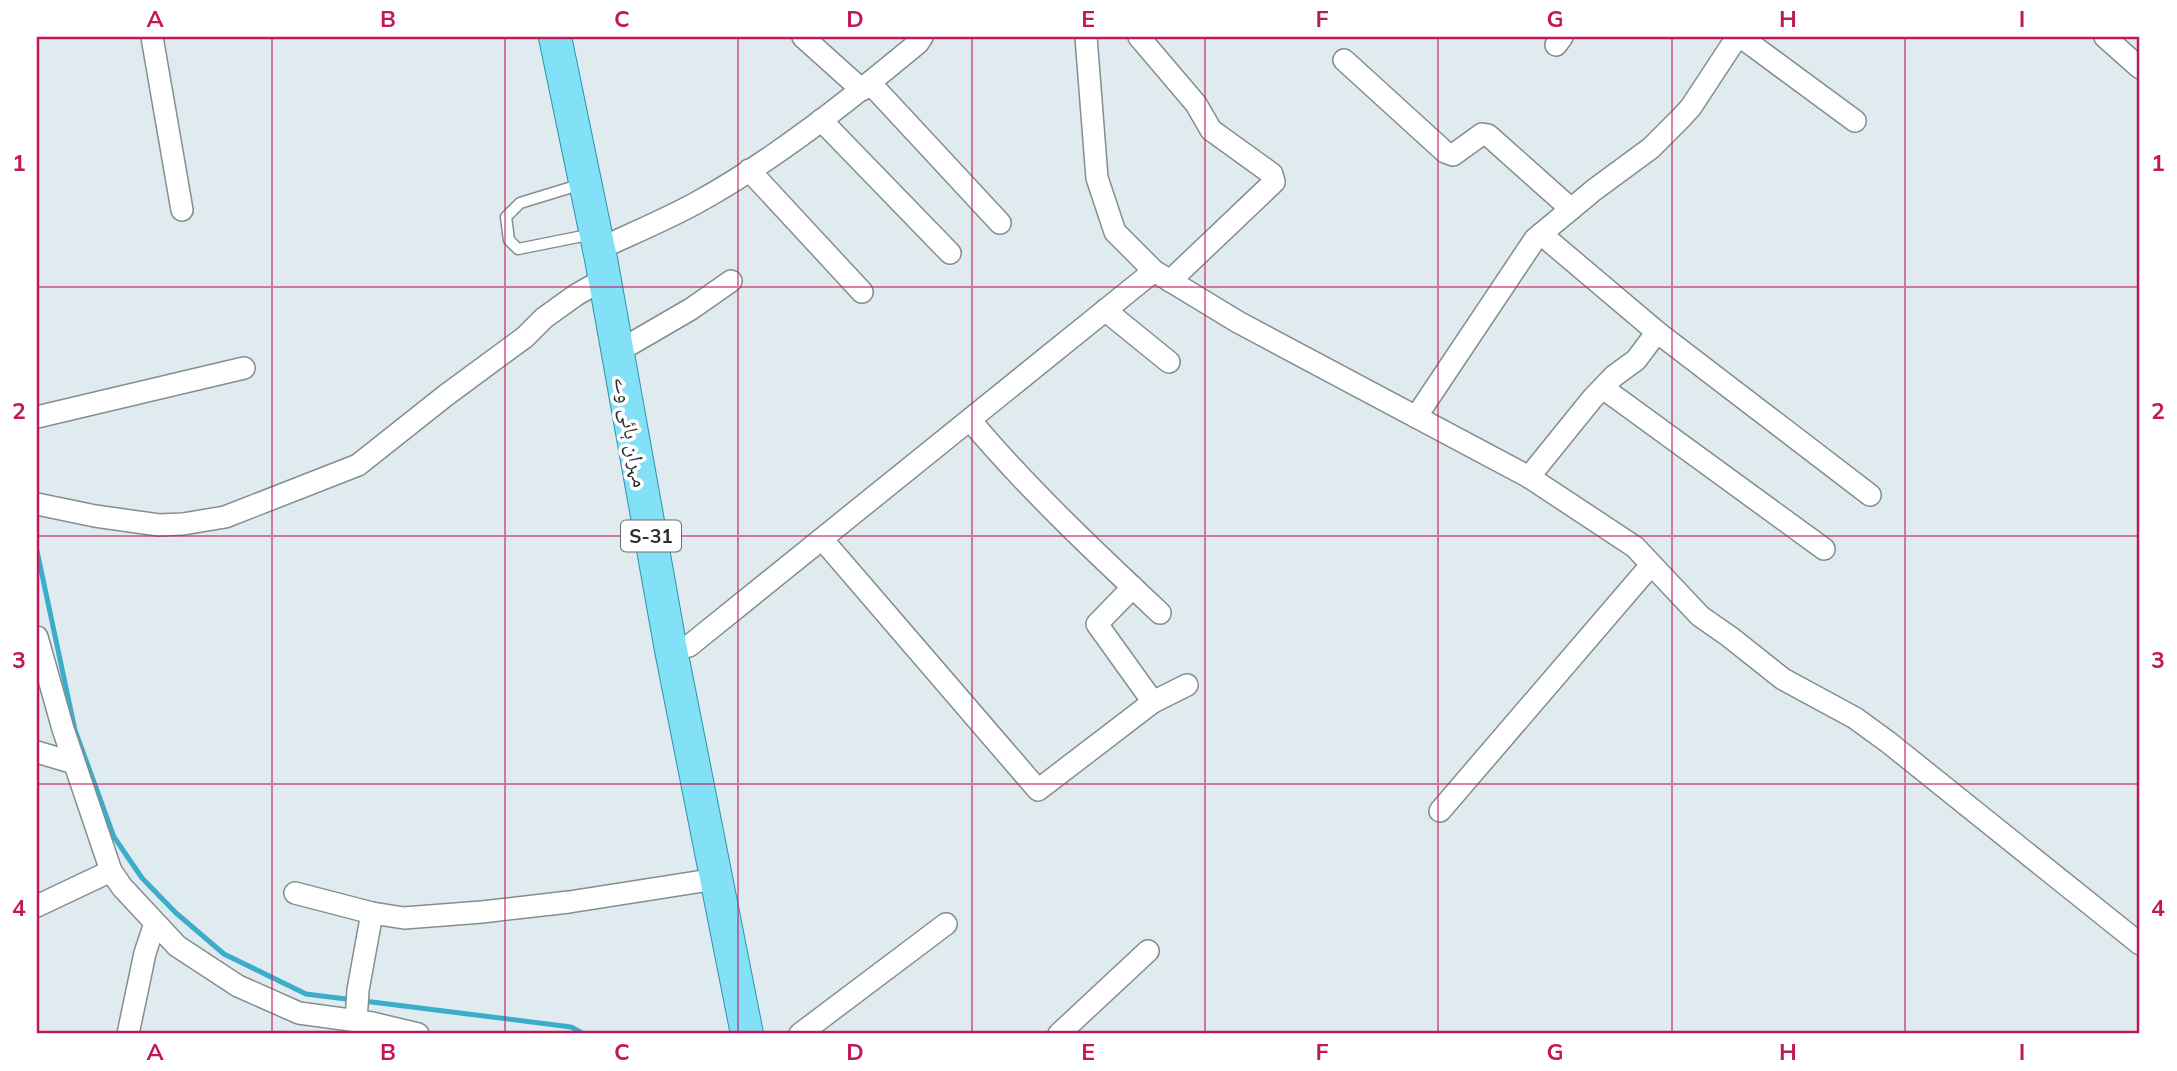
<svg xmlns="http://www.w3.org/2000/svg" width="2177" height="1071" viewBox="0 0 2177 1071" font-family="Mulish,'Noto Naskh Arabic',sans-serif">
<rect width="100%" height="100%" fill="#dfebee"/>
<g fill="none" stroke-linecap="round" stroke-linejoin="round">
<g stroke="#3caccb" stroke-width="5">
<polyline points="37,551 75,730 114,837 142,878 176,913 224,954 306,994 354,1000"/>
<polyline points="364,1001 571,1027 584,1034"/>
</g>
<g stroke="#848e91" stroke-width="13">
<polyline id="service" points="582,184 520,203 506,217 509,240 518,249 593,234"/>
</g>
<g stroke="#848e91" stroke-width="24">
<g id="minor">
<polyline points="152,37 182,210"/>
<polyline points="803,37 862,90"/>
<polyline points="1086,37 1097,178 1115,232 1154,271 1238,322 1529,477 1635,547 1700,616 1730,637 1783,679 1855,718 1888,742 2140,944"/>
<polyline points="1139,37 1196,104 1211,130 1272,174 1274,182 1170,281"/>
<polyline points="1741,37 1855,121"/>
<polyline points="2105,37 2140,68"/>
<polyline points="1556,45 1562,37"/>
<polyline points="1344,60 1445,152 1453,155 1482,134 1488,135 1571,209"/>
<polyline points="870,83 1000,223"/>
<polyline points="821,120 950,253"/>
<polyline points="749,170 862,292"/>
<polyline points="1541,234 1657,332 1870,495"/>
<path d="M599 249C631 234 665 220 696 203 776 159 848 101 918 43L922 37"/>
<polyline points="1105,310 1169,362"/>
<polyline points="617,352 691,309 731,281"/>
<polyline points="1603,388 1824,549"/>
<polyline points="37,417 244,368"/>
<polyline points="1416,417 1535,239 1594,190 1651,148 1682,117 1691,107 1737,37"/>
<path d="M970 420C1028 489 1094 551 1160 613"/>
<polyline points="1529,477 1592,399 1614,376 1636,360 1657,332"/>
<polyline points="37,504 95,516 159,525 183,524 225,517 358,465 445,396 525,337 544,318 576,295 604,279"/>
<polyline points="822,539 1038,790 1153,702 1187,685"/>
<polyline points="1133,587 1097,624 1153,702"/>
<polyline points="37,637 63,729 111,871 122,887 177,946 238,986 299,1013 372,1023 418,1034"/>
<polyline points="671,650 689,646 1154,271"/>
<polyline points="37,752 74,763"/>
<polyline points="1440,811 1651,565"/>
<polyline points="295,893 372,913 404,918 482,912 569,902 716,879"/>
<polyline points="37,906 111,871"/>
<polyline points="356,1021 358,990 372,913"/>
<polyline points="128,1034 145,953 155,923"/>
<polyline points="800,1034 946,924"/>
<polyline points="1059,1034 1148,951"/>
</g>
</g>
<g stroke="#2d94ae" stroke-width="34">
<polyline id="primary" points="555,37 601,259 671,650 747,1034"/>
</g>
<use href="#service" stroke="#fff" stroke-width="10"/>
<use href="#minor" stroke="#fff" stroke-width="21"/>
<use href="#primary" stroke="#82e0f7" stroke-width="32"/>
</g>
<path fill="none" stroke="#c2185b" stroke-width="2" stroke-opacity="0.55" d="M272 37V1034M505 37V1034M738 37V1034M972 37V1034M1205 37V1034M1438 37V1034M1672 37V1034M1905 37V1034M37 287H2140M37 536H2140M37 784H2140"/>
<g text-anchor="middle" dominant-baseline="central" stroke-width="7" stroke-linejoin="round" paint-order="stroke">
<rect fill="#fff" stroke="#6b6d6f" stroke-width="2" x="621" y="520.5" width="60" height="31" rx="5"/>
<g font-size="19" font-weight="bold" fill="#2b2f31">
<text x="651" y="536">S-31</text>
</g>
<g font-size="21" fill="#2b2f31" stroke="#fff">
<text transform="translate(632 432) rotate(80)">مہران ہائی وے</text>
</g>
</g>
<rect width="2177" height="1071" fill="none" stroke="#ffffff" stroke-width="77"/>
<rect x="38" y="38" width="2100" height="994" fill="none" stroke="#c2185b" stroke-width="2.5"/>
<g font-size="23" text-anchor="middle" font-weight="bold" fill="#c2185b">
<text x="155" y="27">A</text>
<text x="388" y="27">B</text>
<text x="622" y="27">C</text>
<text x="855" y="27">D</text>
<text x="1088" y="27">E</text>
<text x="1322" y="27">F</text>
<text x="1555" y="27">G</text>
<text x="1788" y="27">H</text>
<text x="2022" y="27">I</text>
<text x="19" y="171">1</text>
<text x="2158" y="171">1</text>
<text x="19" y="419">2</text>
<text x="2158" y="419">2</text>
<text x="19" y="668">3</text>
<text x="2158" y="668">3</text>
<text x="19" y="916">4</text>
<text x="2158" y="916">4</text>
<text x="155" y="1060">A</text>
<text x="388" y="1060">B</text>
<text x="622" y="1060">C</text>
<text x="855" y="1060">D</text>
<text x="1088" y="1060">E</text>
<text x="1322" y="1060">F</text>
<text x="1555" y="1060">G</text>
<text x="1788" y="1060">H</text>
<text x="2022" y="1060">I</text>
</g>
</svg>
